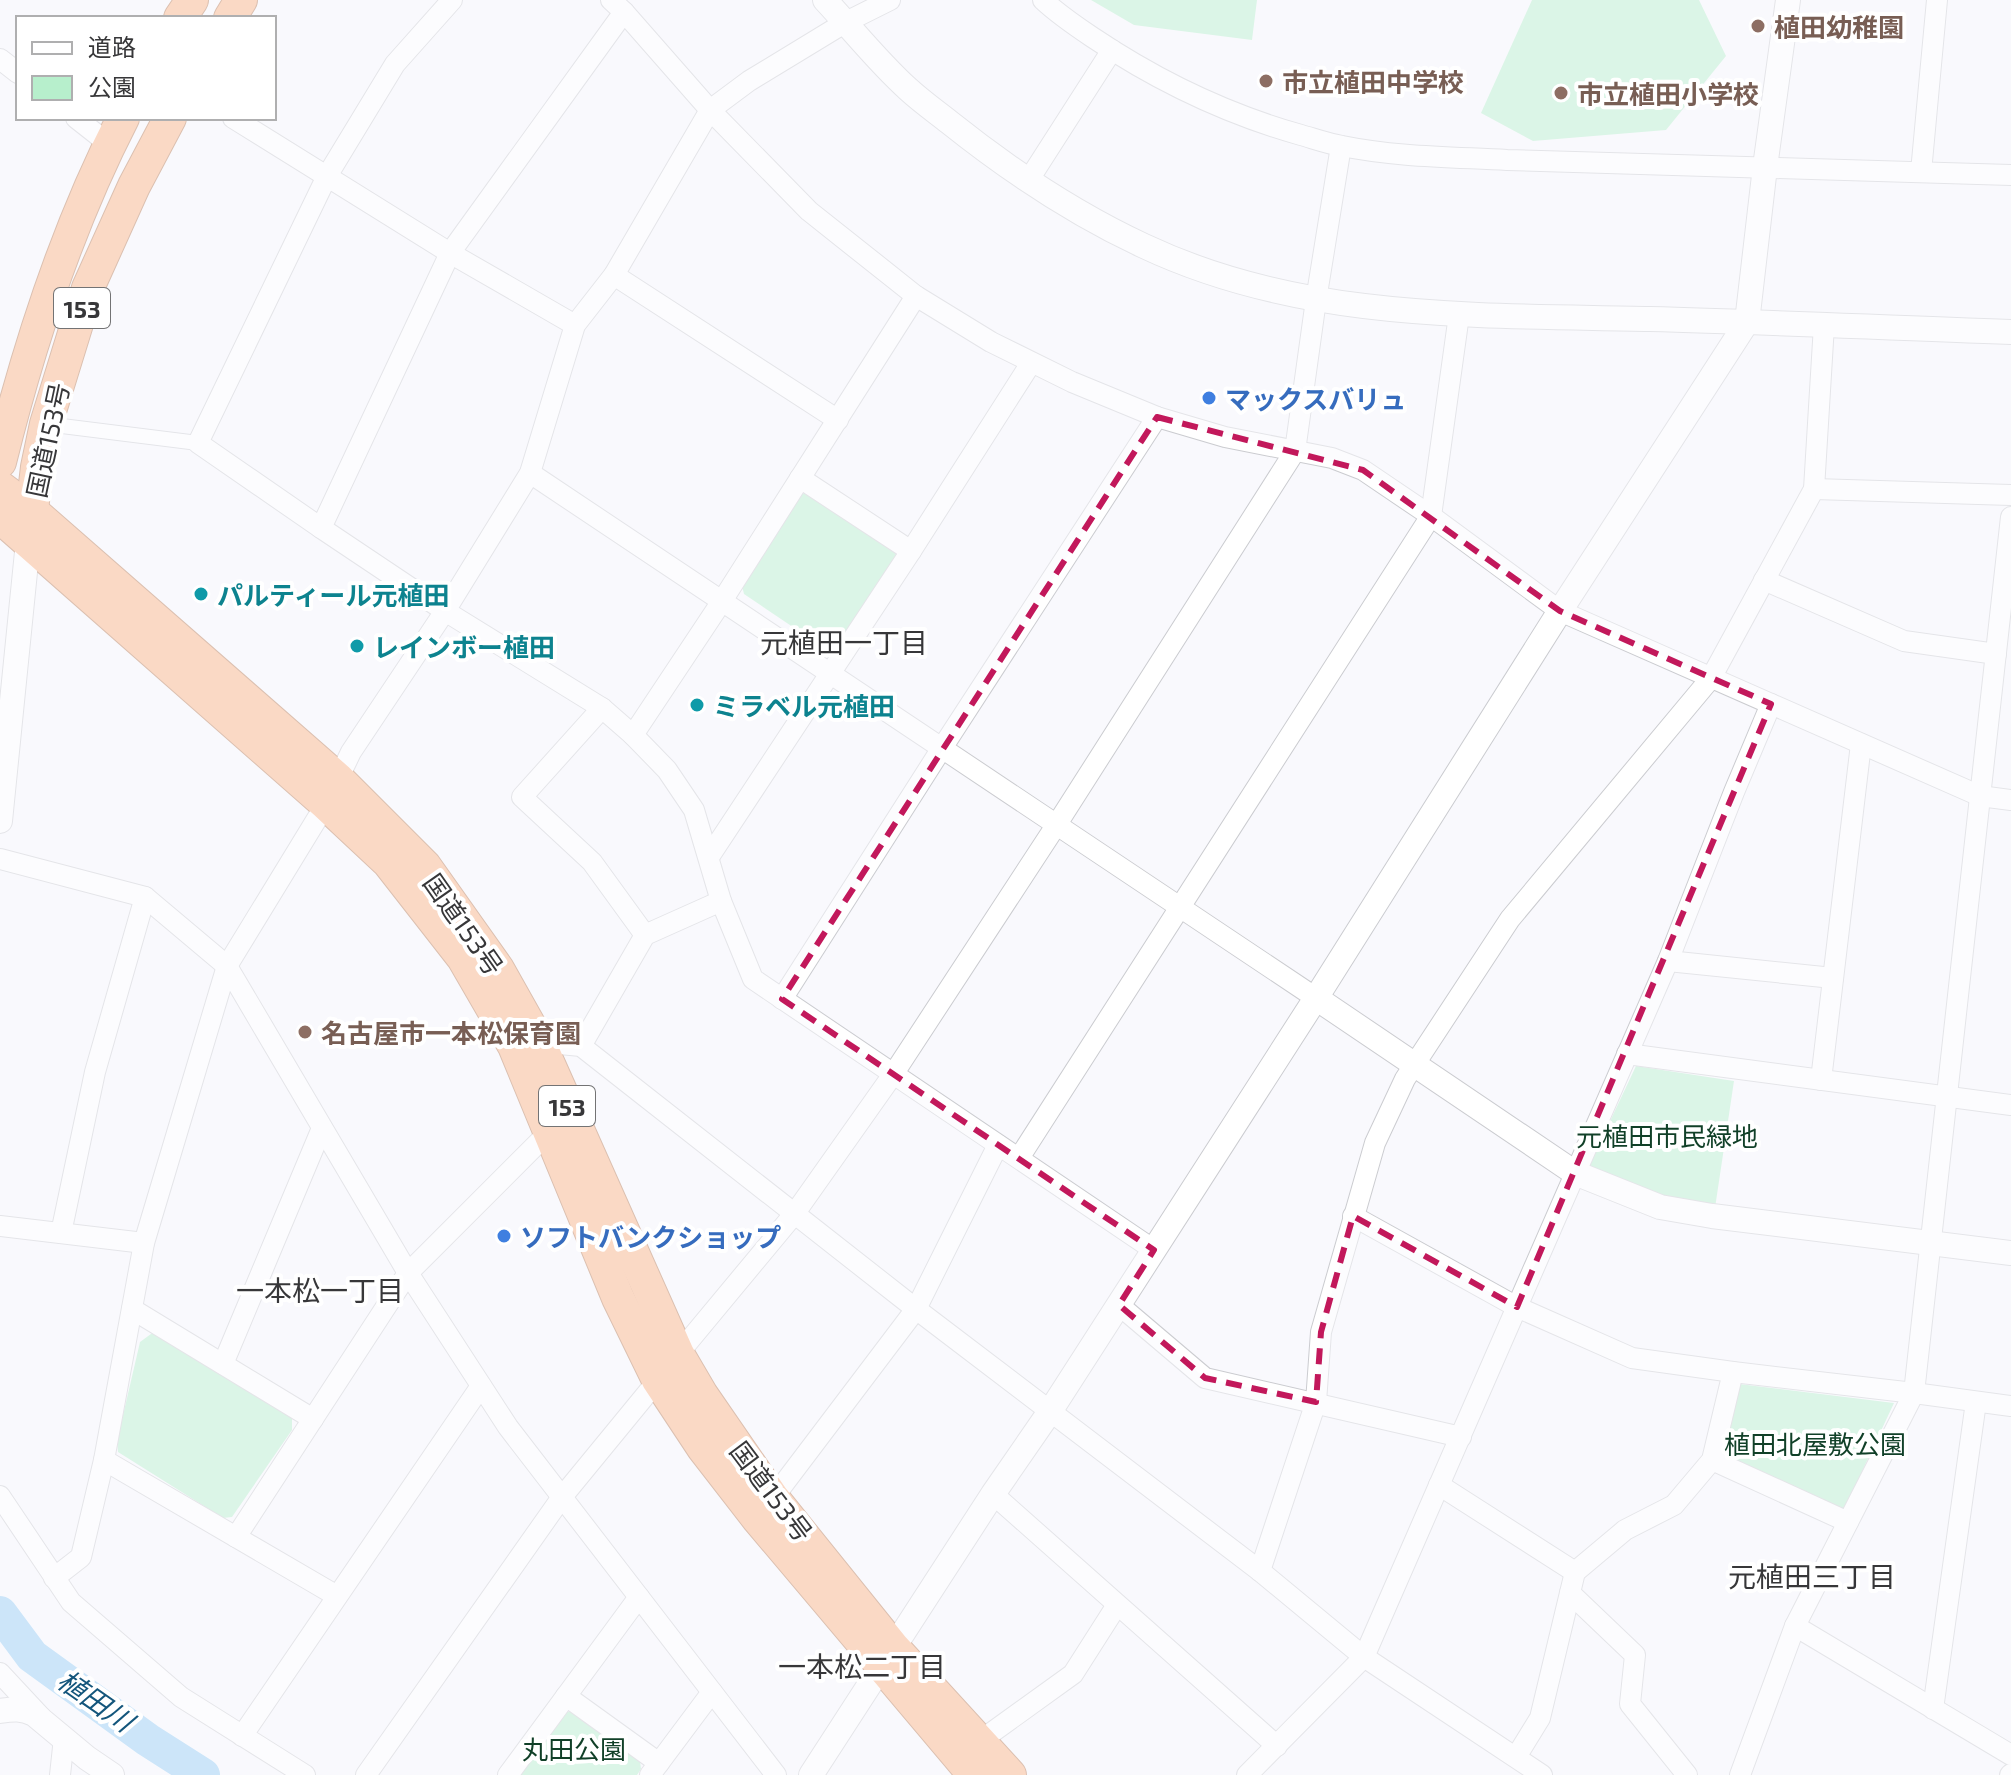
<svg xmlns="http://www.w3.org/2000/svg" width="2011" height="1775" viewBox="0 0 2011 1775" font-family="'Exo 2','Noto Sans JP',sans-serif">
<rect width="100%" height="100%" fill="#f9f9fd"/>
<g fill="#b7efcc">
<polygon points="1091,0 1257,0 1252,40 1134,25"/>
<polygon points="1532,0 1699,0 1726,56 1666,130 1533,141 1481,113"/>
<polygon points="812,491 895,548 896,556 836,649 827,650 744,594 742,586 802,494"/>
<polygon points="1636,1066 1734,1081 1715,1208 1666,1199 1587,1170"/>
<polygon points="155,1331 292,1418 292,1430 232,1517 223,1518 118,1452 117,1441 140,1342"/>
<polygon points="1739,1384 1894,1403 1844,1510 1723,1455"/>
<polygon points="574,1711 640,1761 641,1769 637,1775 520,1775 567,1712"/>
</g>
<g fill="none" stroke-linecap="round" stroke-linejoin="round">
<polyline stroke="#94ccf4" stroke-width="34" points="0,1613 32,1656 148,1740 203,1775"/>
<g stroke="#cbccd0" stroke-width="16">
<polyline id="pedestrian" points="46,424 198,443"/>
</g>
<g stroke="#cbccd0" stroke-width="22">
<g id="minor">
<polyline points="452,0 395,64 327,176 198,443 321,528 450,253 624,12"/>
<polyline points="611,0 624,12 710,110 809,211 916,296 991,342 1072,382 1157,417 1225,437 1332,458 1363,470 1431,516 1560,611 1980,796 2011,800"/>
<path d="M1043 0C1058 14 1074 25 1092 37 1156 80 1226 114 1301 135 1315 139 1329 144 1342 146 1396 157 1453 157 1507 160L2011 175"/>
<polyline points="0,59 18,73"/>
<polyline points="76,118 109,144"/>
<polyline points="233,118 450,253 575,325"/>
<polyline points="1921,172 1937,0"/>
<polyline points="1028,181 1112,50"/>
<polyline points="614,275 838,420"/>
<polyline points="530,473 1316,998"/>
<polyline points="800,478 911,551"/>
<polyline points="1814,489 2011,495"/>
<polyline points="321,528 445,611 602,708 633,735 667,770 694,810 721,901 753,979 1154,1250"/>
<polyline points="1764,580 1904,641 1996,654"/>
<polyline points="602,708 522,797 592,862 645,935"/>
<polyline points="633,735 722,601 916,296"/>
<polyline points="709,857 911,551 1031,363"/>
<polyline points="0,859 145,897 95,1072 61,1233"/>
<polyline points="145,897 227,966 408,1273 508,1427 776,1775"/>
<polyline points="1668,961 1833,978"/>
<polyline points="782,999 942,748 1157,417"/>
<polyline points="539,1042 581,1046 916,1309 1260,1571 1364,1657 1542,1775"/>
<polyline points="581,1046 645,935 721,901"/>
<polyline points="1627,1054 2011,1105"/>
<polyline points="1821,1080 1861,744"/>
<polyline points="1019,1158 1431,516 1459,315"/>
<polyline points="1353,1216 1517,1307 1632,1358 1733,1372 1914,1393 2011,1406"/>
<polyline points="0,1226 144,1243"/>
<polyline points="1119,1305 1205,1378 1461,1437"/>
<polyline points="132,1309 313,1419"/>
<polyline points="678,1354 795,1213 894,1073 1057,824 1295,451 1316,300 1341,146"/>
<polyline points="223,1364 322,1128"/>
<polyline points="104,1460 337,1596"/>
<polyline points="1712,1460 1848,1522"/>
<polyline points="1439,1485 1575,1572"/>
<polyline points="993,1494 1277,1746"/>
<polyline points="0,1496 71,1602 181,1697 305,1775"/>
<polyline points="773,1498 916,1309 998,1145"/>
<polyline points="236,1537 408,1273 550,1131"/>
<polyline points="1260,1571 1316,1402 1321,1332 1375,1143 1405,1079 1510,919 1711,678 1814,489 1824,325"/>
<polyline points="54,1578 81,1557 104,1460 144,1243 227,966 326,804 351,752 445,611 530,473 575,325 614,275 710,110 749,81 846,22 890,0"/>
<polyline points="1570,1593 1635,1655 1630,1704 1687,1775"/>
<polyline points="1795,1626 2011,1755"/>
<polyline points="0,1673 41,1717"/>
<polyline points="566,1696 659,1763"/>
<polyline points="1933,1709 1976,1402"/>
<polyline points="242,1736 481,1386"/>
<polyline points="980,1741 1073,1674 1117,1605"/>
<polyline points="1516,1757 1540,1718 1575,1572 1625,1530 1674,1505 1712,1460 1733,1372"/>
<polyline points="60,1775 64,1738"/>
<polyline points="366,1775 562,1497 658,1380"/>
<polyline points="508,1775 639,1597"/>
<polyline points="650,1775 712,1692"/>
<polyline points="1247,1775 1364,1657 1668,961 1734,792 1771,704"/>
<polyline points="1740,1775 1795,1626 1914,1393 2011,517"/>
<polyline points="2010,1775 2011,1774"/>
</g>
</g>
<g stroke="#cbccd0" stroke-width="26">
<g id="tertiary">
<path d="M825 0C852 29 879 63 908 89 921 101 935 111 949 122 1009 170 1073 213 1144 246 1303 321 1478 315 1650 319 1770 322 1891 328 2011 332"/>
<polyline points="0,821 28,542"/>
<polyline points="1316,998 1575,1173 1660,1207 1712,1216 2011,1253"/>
<path d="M0 1711C13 1709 22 1708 34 1714L87 1758 112 1775"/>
<polyline points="811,1775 993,1494 1051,1410 1316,998 1560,611 1747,322 1765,167 1788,0"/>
</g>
</g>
<g stroke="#b67b54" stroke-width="34">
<g id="trunk">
<polyline points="180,18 192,0"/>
<polyline points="230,18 241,0"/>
<path d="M0 462C29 344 67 227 123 118"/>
<polyline points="0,487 32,511 338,779 425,866 498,969 539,1042 678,1354 702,1395 773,1498 893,1647 1010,1775"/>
<polyline points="0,517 326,804 388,862 463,958 514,1046 618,1298 658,1380 703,1448 758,1519 974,1775"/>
<polyline points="30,527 37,467 46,424 88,288 134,186 170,118"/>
</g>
</g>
<use href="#pedestrian" stroke="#fff" stroke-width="14"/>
<use href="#minor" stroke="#fff" stroke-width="20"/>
<use href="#tertiary" stroke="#fff" stroke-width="24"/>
<use href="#trunk" stroke="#fbb282" stroke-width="32"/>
</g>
<path d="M0 0H2011V1775H0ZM1157 417 1363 470 1560 611 1771 704 1517 1307 1353 1216 1321 1332 1316 1402 1205 1378 1119 1305 1154 1250 782 999Z" fill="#f9f9fd" fill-opacity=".55" fill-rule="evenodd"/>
<path fill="none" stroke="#c2185b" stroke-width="6" stroke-dasharray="16 10" stroke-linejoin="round" d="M1157 417 1363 470 1560 611 1771 704 1517 1307 1353 1216 1321 1332 1316 1402 1205 1378 1119 1305 1154 1250 782 999Z"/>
<g fill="#8d6e63" stroke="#fff" stroke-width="3">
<circle cx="1758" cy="26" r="8"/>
<circle cx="1266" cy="81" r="8"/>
<circle cx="1561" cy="93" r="8"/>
<circle cx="305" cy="1032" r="8"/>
</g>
<g fill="#3f7fe0" stroke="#fff" stroke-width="3">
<circle cx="1209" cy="398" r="8"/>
<circle cx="504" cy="1236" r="8"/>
</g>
<g fill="#0f9aa8" stroke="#fff" stroke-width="3">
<circle cx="201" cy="594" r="8"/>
<circle cx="357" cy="646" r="8"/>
<circle cx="697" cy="705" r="8"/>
</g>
<g text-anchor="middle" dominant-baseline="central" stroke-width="8" stroke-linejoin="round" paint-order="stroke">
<g fill="#fff" stroke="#737374" stroke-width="2">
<rect x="54" y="288" width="56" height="40" rx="6"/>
<rect x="539" y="1086" width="56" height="40" rx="6"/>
</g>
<g font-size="24" font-weight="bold" fill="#373739">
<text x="82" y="308">153</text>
<text x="567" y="1106">153</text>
</g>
<g font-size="26" font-weight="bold" fill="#785e54" stroke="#fff" text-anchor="start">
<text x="1774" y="26">植田幼稚園</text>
<text x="1282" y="81">市立植田中学校</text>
<text x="1577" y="93">市立植田小学校</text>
<text x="321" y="1032">名古屋市一本松保育園</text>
</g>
<g font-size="26" font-weight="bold" fill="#366cbe" stroke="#fff" text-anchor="start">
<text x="1225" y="398">マックスバリュ</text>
<text x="520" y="1236">ソフトバンクショップ</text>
</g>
<g font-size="26" fill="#373739" stroke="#fff">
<text transform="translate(47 440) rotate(-78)">国道153号</text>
<text transform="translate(464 924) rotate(55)">国道153号</text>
<text transform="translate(772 1491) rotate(53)">国道153号</text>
</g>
<g font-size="26" font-weight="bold" fill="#0d838f" stroke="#fff" text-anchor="start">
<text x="217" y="594">パルティール元植田</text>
<text x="373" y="646">レインボー植田</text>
<text x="713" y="705">ミラベル元植田</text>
</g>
<g font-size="26" fill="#114028" stroke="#fff">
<text x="1667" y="1135">元植田市民緑地</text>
<text x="1815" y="1443">植田北屋敷公園</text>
<text x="574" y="1748">丸田公園</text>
</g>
<g font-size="28" fill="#373739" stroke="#fff">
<text x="844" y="642">元植田一丁目</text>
<text x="320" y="1290">一本松一丁目</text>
<text x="1812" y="1576">元植田三丁目</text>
<text x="862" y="1666">一本松二丁目</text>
</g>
<g font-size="28" font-style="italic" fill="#14567c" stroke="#fff">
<text transform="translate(96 1700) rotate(35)">植田川</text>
</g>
</g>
<rect x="16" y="16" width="260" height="104" fill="#ffffff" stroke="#afafb0" stroke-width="2"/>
<rect x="32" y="42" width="40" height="12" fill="#ffffff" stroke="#afafb0" stroke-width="2"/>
<text x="88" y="56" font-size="24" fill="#373739">道路</text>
<rect x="32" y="76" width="40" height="24" fill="#b7efcc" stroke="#afafb0" stroke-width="2"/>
<text x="88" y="96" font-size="24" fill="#373739">公園</text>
</svg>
